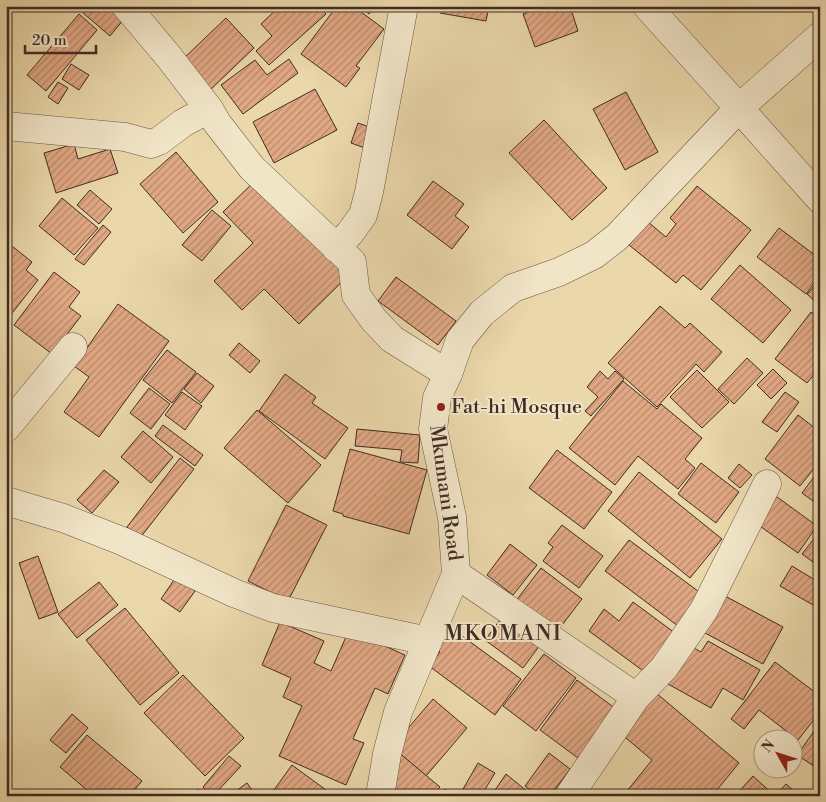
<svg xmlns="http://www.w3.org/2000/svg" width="826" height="802" viewBox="0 0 826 802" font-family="'Libre Bodoni',serif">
<defs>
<pattern id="building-hatch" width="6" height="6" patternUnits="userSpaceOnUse" patternTransform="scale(1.25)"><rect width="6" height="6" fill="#e1a884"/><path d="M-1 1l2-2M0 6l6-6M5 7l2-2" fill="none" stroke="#b8896c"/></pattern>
</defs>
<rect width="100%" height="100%" fill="#ead7aa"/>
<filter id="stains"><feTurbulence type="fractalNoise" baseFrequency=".004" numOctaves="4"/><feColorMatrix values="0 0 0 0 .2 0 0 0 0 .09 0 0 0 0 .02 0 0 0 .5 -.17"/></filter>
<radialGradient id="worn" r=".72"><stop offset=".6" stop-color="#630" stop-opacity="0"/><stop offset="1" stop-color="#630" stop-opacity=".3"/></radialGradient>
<g fill="url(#building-hatch)" stroke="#412c24">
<polygon points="75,6 118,6 128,14 110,36"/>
<polygon points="280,6 319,6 326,14 269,65 256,51 272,36 261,24"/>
<polygon points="337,6 353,6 384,29 356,66 360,68 346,87 301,54"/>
<polygon points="359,6 375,6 369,14"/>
<polygon points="441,6 489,6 486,21 440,13"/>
<polygon points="539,6 570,6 578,31 535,47 523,14 540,8"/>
<polygon points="79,14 97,30 46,91 27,75"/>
<polygon points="226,18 254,48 209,91 181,61"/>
<polygon points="289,59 298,73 243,114 221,85 255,60 267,75"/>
<polygon points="71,64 89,75 79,90 62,79"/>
<polygon points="58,82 68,88 58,104 48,97"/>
<polygon points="315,89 337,130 274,163 253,122"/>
<polygon points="626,92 658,152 625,170 593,109"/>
<polygon points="544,120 607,188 572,220 509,153"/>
<polygon points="358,123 372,128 365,148 351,143"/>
<polygon points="74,144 78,159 110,149 118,173 56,193 44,153"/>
<polygon points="176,152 218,202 183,233 140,184"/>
<polygon points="257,179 350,274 299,324 264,289 242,310 214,281 253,243 223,212"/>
<polygon points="433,181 464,204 455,216 469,227 452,249 407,215"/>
<polygon points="697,186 751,230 701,290 683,275 676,283 629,245 648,222 666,237 676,224 670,218"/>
<polygon points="90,190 112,209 99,224 77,205"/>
<polygon points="62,198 98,228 74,255 39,226"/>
<polygon points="212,210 231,226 202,261 182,245"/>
<polygon points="103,225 111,232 84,265 75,259"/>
<polygon points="779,228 820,259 820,275 806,294 757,257"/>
<polygon points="7,242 32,262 26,270 38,280 6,321"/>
<polygon points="740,265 791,310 763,343 711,299"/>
<polygon points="54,272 80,292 69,307 81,316 52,354 14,325"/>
<polygon points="396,277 456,321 438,345 378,301"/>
<polygon points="820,280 820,306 807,294"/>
<polygon points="118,304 169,341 99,437 64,412 89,377 74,366"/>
<polygon points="660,306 685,328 690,323 722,352 704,372 696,364 657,407 608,363"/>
<polygon points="811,312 820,319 820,367 807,383 775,359"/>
<polygon points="239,343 260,361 250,373 229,355"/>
<polygon points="167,350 196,372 172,403 143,380"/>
<polygon points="747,358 763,373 734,404 718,389"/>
<polygon points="773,369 787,383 771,399 757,385"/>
<polygon points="697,370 729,402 702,428 670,397"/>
<polygon points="600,371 608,379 615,371 624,379 591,416 585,411 598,397 587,387"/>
<polygon points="197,373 214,386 201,403 184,389"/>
<polygon points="285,374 316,397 312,403 348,428 325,459 259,411"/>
<polygon points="623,381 657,409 661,404 702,438 685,459 695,468 678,489 638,456 615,485 569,448"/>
<polygon points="149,388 170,404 151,429 130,413"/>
<polygon points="182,392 202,406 185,430 165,415"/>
<polygon points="785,392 799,402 777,432 762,422"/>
<polygon points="257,410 321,465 288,503 224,448"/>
<polygon points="798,415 820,432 820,461 800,486 765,459"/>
<polygon points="163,425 203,455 195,466 155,436"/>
<polygon points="357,429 420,435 418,463 400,462 402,450 355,446"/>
<polygon points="143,431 173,457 151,483 121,457"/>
<polygon points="350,449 427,470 409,534 343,516 343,514 333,511"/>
<polygon points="557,450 612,492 584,529 529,488"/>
<polygon points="180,458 194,469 140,538 127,527"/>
<polygon points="701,463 739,492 716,523 678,494"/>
<polygon points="739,464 752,475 740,488 728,478"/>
<polygon points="820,469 820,506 802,493"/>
<polygon points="104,470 119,482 92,513 77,500"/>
<polygon points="639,472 722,539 690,578 608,511"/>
<polygon points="773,494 817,526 798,553 754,522"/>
<polygon points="286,505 327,525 288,601 248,581"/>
<polygon points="562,525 603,556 579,588 543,561 553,547 548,543"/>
<polygon points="820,531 820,567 802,554"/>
<polygon points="629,540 702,594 678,626 605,571"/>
<polygon points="510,544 537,565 513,595 487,575"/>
<polygon points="38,556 58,612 39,619 19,563"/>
<polygon points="792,566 820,583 820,609 780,586"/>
<polygon points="541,568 582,599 556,633 515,602"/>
<polygon points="176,577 195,591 180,612 161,599"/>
<polygon points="99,582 118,605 77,638 58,614"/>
<polygon points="725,596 783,627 763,664 705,633"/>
<polygon points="633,602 675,633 646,673 589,631 604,609 619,621"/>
<polygon points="125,608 179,673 140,705 86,640"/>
<polygon points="505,613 543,641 523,668 485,640"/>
<polygon points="280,622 324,641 314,663 331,671 349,630 405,655 388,694 375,688 353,739 364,743 346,785 279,756 302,706 283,697 291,678 262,665"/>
<polygon points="447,625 521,679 495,715 429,666 440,652 432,646"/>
<polygon points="708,641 760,670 743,700 723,688 711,708 668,684 690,646 701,652"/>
<polygon points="544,654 576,678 536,731 503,706"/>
<polygon points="775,662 820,696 820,712 798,740 759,710 744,729 731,719"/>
<polygon points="183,675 244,738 205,776 144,713"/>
<polygon points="577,680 616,709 578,758 540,730"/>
<polygon points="655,692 739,763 712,796 623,796 652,760 620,733"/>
<polygon points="433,699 467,728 426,776 392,747"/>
<polygon points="72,714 88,728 66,753 50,740"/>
<polygon points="820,723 820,770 797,755"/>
<polygon points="87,735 142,781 129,796 94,796 60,767"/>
<polygon points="392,747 440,787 432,796 393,796"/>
<polygon points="549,753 570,769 550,796 539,796 525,786"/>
<polygon points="229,756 241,766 213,796 203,787"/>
<polygon points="478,763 495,773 481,796 459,796"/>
<polygon points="292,765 326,790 322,796 273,796 271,794"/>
<polygon points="506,774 533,796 491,796"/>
<polygon points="753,776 775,796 735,796"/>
<polygon points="247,783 256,796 229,796"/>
<polygon points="786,784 800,796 775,796"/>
<polygon points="198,789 204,796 190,796"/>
<polygon points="445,789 453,796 439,796"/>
<polygon points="326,790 334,796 322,796"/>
</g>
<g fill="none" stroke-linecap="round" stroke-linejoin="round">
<g stroke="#6b5746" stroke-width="29">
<g id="street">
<polyline points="126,6 169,57 209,109"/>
<polyline points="647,6 739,108 820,36"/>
<polyline points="6,126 125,137 151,144 159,141 183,123 209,109 217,123 252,168 352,262 356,295 374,320 392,339 448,374"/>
<polyline points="336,248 350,233 363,215 369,192 404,6"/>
<polyline points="6,428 73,347"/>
<polyline points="6,501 63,518 122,541 234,593 273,608 428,641"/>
<polyline points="456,574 636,697"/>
<polyline points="380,796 387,754 398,712 456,574 452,517 433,429 437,398 448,374 460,340 482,313 513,288 559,272 594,255 617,237 739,108 820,199"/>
<polyline points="569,796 636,697 664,668 704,610 767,484"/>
</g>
</g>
<use href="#street" stroke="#f1e5c8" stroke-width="28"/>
</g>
<circle fill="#8f2418" stroke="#f1e5c8" stroke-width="2" cx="441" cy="407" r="5"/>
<g text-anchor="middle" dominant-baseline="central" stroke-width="4" stroke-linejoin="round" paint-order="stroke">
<g font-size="20" fill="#412c24" stroke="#f1e5c8" text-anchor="start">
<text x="451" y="407">Fat-hi Mosque</text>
</g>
<g font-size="20" fill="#412c24" stroke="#f1e5c8">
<text transform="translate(445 493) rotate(82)">Mkumani Road</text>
</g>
<g font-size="22" letter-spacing="1" fill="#412c24" stroke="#f1e5c8">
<text x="503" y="633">MKOMANI</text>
</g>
</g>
<rect width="826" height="802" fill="none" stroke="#ead7aa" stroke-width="25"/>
<rect x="8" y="8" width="811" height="787" fill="none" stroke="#412c24" stroke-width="2.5"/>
<rect x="12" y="12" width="801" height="777" fill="none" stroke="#412c24"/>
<g transform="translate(778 754) rotate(309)"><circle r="24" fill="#f1e5c8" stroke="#ab9b86"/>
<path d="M0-4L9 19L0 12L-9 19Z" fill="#8f2418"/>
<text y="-8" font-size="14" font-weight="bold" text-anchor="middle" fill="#412c24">N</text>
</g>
<path d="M25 45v8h71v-8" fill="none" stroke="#412c24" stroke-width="2.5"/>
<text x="32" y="45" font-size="15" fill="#412c24" stroke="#f1e5c8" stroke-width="4" paint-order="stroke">20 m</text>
<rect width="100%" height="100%" filter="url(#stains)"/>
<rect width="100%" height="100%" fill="url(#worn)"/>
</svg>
